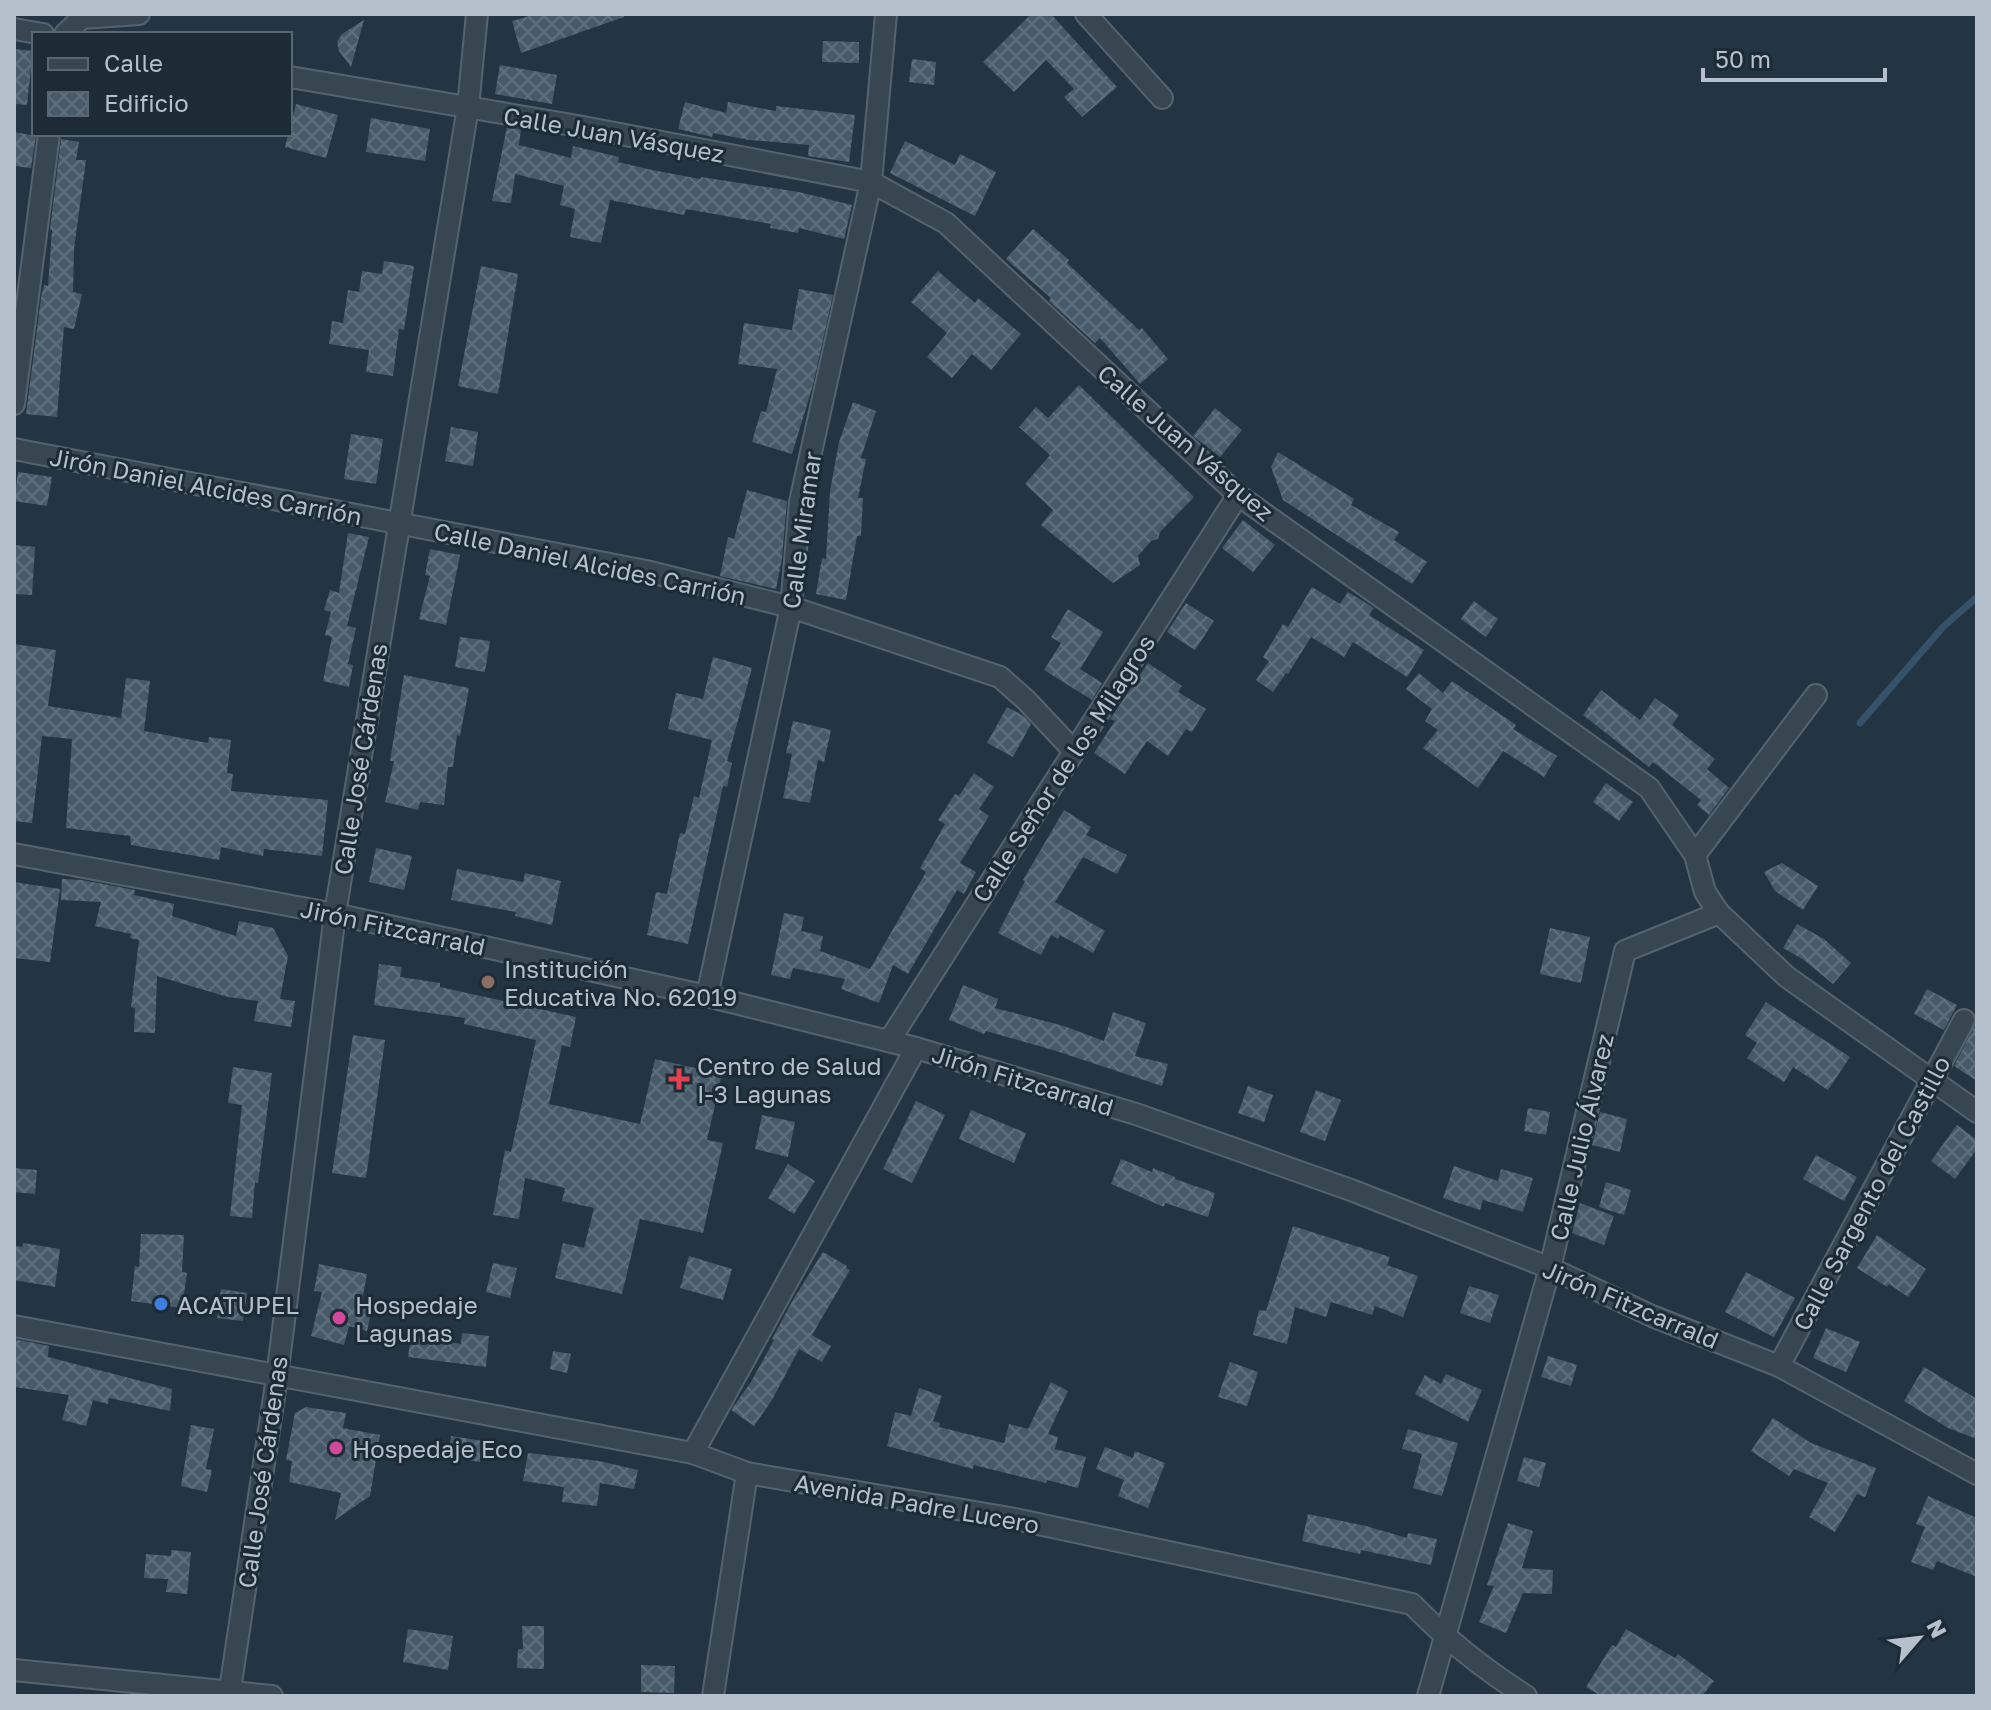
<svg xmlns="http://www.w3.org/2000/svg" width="1991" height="1710" viewBox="0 0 1991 1710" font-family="'Golos Text',sans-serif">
<defs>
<pattern id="building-cross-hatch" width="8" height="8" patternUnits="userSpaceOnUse" patternTransform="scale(2)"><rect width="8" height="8" fill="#475a69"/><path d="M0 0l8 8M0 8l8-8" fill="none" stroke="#5f707d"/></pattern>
</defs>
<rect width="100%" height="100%" fill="#233442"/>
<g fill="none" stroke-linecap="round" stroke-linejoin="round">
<polyline stroke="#36526a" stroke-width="7" points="1860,723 1943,627 1977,597"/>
</g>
<g fill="url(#building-cross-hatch)">
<polygon points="536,14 623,14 624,17 521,53 512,21"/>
<polygon points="1031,14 1051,14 1117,87 1082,117 1064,97 1074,89 1046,60 1014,92 983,62"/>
<polygon points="364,20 351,67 339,51 337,42 342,34"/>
<polygon points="823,41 859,42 859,63 822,62"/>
<polygon points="14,49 33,51 27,105 14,104"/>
<polygon points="912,59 936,62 934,85 909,82"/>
<polygon points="500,65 557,75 552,104 495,94"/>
<polygon points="685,102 726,113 728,102 776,111 776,106 855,115 849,162 808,156 809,145 749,140 713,133 712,137 678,129"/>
<polygon points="296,104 338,115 326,158 285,147"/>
<polygon points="371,118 430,129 425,161 366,152"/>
<polygon points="507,127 521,129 519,145 571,158 573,146 619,157 618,162 652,170 700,179 701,177 799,192 852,205 844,239 799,228 798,233 770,228 771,224 686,209 684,215 610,200 601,243 570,237 575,209 560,205 564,186 515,174 511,203 492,201"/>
<polygon points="14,132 36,136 31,168 14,166"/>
<polygon points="61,139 79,142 76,160 86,160 74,249 73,292 82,294 74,329 64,327 57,417 26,414 41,298 44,285 48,286 52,230 50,230"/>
<polygon points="905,141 955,165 960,154 996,172 975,216 890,173"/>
<polygon points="1033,229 1069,260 1067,263 1139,330 1142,328 1168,359 1140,384 1100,338 1095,343 1049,301 1051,298 1006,259"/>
<polygon points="384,261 414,266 404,330 399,329 393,376 366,372 369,350 329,344 332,321 343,323 348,290 359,292 362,271 382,274"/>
<polygon points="481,266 518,274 498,394 458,386"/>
<polygon points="938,271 975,303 978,298 1021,334 991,370 972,354 952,378 927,357 947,333 911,302"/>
<polygon points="799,289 833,295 813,385 792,454 752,442 761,411 766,412 777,369 738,364 744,323 792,330"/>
<polygon points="1079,385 1194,497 1160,532 1158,539 1151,541 1138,556 1140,565 1113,583 1041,525 1053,510 1025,484 1050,455 1019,427 1036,407 1048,418"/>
<polygon points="853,402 876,411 861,458 866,459 858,498 863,498 861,536 857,536 846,600 816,594 822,558 826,559 830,491 839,442"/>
<polygon points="1215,408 1242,430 1220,457 1193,436"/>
<polygon points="451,427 478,432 473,466 445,461"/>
<polygon points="351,434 383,439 376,484 344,479"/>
<polygon points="1278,452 1354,499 1351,505 1399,532 1394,540 1427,562 1412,584 1283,500 1271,467"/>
<polygon points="18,472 52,477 47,506 14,501"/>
<polygon points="747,490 787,501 782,558 776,589 720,576 728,537 734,539"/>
<polygon points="1243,520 1275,545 1253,572 1222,548"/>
<polygon points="348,533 369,537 347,626 356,628 348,664 353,665 349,687 323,681 332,637 325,635 331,612 324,610 330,590 339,593"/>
<polygon points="14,545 35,547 32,595 14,594"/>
<polygon points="430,549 460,555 446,625 419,619 430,576 425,575"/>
<polygon points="1312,587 1340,604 1348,592 1374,608 1369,615 1424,650 1407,677 1353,642 1344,657 1311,637 1288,674 1286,673 1273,692 1256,680 1269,661 1263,657 1283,624 1288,627"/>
<polygon points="1474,601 1498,619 1486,637 1461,619"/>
<polygon points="1186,603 1214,621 1195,650 1167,632"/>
<polygon points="1068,609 1103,632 1080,669 1102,683 1092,700 1044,670 1061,643 1051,637"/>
<polygon points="460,637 490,641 485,672 455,667"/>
<polygon points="14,644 56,650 48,706 121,718 126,678 150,681 144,731 208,743 209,737 231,740 227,773 233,774 231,791 328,800 322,856 264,849 263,856 221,847 219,860 131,845 130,836 66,828 72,739 42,736 32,823 14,821"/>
<polygon points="713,657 752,668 727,761 732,763 727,787 723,786 688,944 647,935 656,892 667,894 680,833 685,834 694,796 699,798 712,740 668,729 676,693 703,699"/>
<polygon points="1148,663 1182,686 1178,692 1206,709 1192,732 1186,729 1168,756 1147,741 1125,774 1094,753 1115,721 1110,719"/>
<polygon points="1419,673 1443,693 1452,681 1516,725 1513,729 1557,756 1544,777 1503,751 1478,788 1423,748 1438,730 1425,721 1432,709 1406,689"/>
<polygon points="404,675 469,688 460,736 457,735 453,767 448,767 444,805 420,802 418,810 385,802 394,761 390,761"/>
<polygon points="1601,690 1640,720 1655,698 1679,715 1672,725 1715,759 1707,769 1729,788 1709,815 1697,805 1701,800 1653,762 1649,767 1583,715"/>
<polygon points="1007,707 1024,716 1031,724 1013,757 987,743"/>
<polygon points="793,721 831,730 824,762 818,760 810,803 783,798 792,754 786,753"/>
<polygon points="974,773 994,787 979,809 989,816 960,863 976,872 964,894 957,890 908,974 893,965 879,1003 841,989 845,979 793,968 790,979 771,975 784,913 804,917 801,931 823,936 820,951 870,969 926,872 920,868 945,824 938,820 955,794 959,796"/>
<polygon points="1606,783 1633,802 1619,821 1593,802"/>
<polygon points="1064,810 1091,827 1086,835 1127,855 1117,874 1083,857 1055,902 1105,931 1093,953 1060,935 1058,939 1051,935 1041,955 998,933 1025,881 1023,880"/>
<polygon points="376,848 412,856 404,890 369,882"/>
<polygon points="1782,863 1818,886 1803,910 1775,891 1764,872"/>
<polygon points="457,869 523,882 525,873 561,881 552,925 515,916 516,912 451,900"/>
<polygon points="62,879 82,880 135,890 134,895 174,904 172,916 236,936 239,921 273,928 288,956 280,999 295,1001 291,1027 254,1021 258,1001 228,997 157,976 155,1033 134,1032 135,1008 131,1007 139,940 130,938 131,934 95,926 101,902 61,900"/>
<polygon points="14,882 60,889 50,962 14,958"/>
<polygon points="1797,924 1824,939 1851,963 1833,984 1804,960 1783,948"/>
<polygon points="1550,928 1590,937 1581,983 1540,974"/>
<polygon points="379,964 402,967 400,977 440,983 440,987 576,1017 570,1047 562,1045 549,1104 640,1124 655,1059 722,1074 707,1140 723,1143 703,1233 640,1219 622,1294 555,1278 563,1243 584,1248 594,1208 562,1201 565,1188 525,1178 519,1219 493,1215 505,1150 511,1152 536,1040 464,1024 465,1018 374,1005"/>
<polygon points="963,985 998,999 995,1008 1064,1026 1104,1041 1113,1012 1146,1023 1135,1056 1168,1064 1162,1086 1053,1050 986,1031 984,1034 949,1020"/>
<polygon points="1927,989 1957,1005 1944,1030 1914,1014"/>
<polygon points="1766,1002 1850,1057 1828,1090 1793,1067 1784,1082 1747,1058 1757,1043 1745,1035"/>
<polygon points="1977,1021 1977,1081 1954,1066"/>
<polygon points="353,1035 385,1040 366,1178 332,1173"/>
<polygon points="233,1067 272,1073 258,1183 255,1182 252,1218 230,1216 242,1105 228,1103"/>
<polygon points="1248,1086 1273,1095 1264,1122 1238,1113"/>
<polygon points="1316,1090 1341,1100 1325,1141 1300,1132"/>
<polygon points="916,1101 945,1115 912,1183 883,1169"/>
<polygon points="1528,1108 1550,1112 1546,1135 1524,1131"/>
<polygon points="971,1110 1026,1133 1014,1163 959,1139"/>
<polygon points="1600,1112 1627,1119 1620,1152 1592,1145"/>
<polygon points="762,1115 795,1122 788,1157 755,1149"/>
<polygon points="1957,1125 1977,1140 1977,1149 1955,1179 1931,1161"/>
<polygon points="1816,1155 1857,1177 1844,1201 1803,1179"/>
<polygon points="1121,1159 1152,1172 1153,1168 1175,1177 1175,1179 1215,1193 1208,1217 1165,1203 1164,1207 1111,1184"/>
<polygon points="788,1164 815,1181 794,1214 768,1198"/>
<polygon points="1454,1166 1498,1181 1501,1169 1533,1178 1523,1212 1483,1200 1480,1210 1443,1198"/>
<polygon points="14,1168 37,1170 35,1194 14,1192"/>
<polygon points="1606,1182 1631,1190 1624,1215 1599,1207"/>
<polygon points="1580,1203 1614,1216 1604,1245 1572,1233"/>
<polygon points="1293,1226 1390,1257 1387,1265 1418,1276 1403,1317 1375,1306 1372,1315 1331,1302 1326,1317 1295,1307 1287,1344 1253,1335 1259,1310 1266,1311"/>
<polygon points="141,1234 184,1235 182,1272 187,1273 182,1308 131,1301 135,1266 139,1267"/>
<polygon points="1877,1235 1926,1269 1908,1297 1889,1284 1887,1287 1857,1268"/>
<polygon points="23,1243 60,1249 55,1287 14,1280 14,1246 22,1247"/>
<polygon points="823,1252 847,1266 846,1268 850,1270 812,1335 831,1346 822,1362 799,1349 772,1400 754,1426 731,1410 751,1382 774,1340 772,1339 794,1298"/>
<polygon points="689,1256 732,1269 723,1300 680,1288"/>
<polygon points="493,1263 517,1268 510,1298 486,1292"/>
<polygon points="319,1264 367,1274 361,1306 372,1309 367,1331 349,1326 344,1345 311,1336 322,1292 314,1291"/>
<polygon points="1746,1272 1795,1298 1774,1337 1725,1312"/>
<polygon points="1469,1286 1499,1295 1490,1323 1460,1313"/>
<polygon points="221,1289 247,1293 243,1321 217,1318"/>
<polygon points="1826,1328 1860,1342 1846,1372 1813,1358"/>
<polygon points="462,1333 489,1336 486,1367 408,1357 411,1336 461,1344"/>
<polygon points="14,1339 49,1346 48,1357 172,1389 170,1411 109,1398 108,1404 93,1400 86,1426 62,1420 69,1395 14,1387"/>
<polygon points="553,1351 571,1354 567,1373 550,1369"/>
<polygon points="1548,1356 1577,1365 1571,1386 1541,1377"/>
<polygon points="1230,1362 1258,1372 1247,1406 1218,1397"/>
<polygon points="1924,1367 1977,1399 1977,1439 1948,1428 1904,1401"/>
<polygon points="1446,1374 1482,1390 1468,1422 1415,1394 1425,1375 1441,1384"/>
<polygon points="1051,1382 1068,1391 1048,1434 1058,1437 1055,1449 1086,1457 1078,1488 1047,1480 1046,1483 974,1465 973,1469 887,1446 895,1412 911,1416 919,1388 942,1396 933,1421 940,1423 939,1427 1004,1443 1009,1424 1028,1429"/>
<polygon points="306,1407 346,1413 343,1428 380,1435 370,1496 335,1520 341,1493 289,1482 292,1461 286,1460 295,1413"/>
<polygon points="1773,1418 1811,1443 1876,1468 1865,1497 1857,1494 1835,1532 1809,1517 1828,1483 1794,1469 1789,1476 1751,1451"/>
<polygon points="191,1425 214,1429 206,1469 212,1470 207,1492 181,1486"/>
<polygon points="1408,1429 1458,1443 1442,1496 1413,1488 1422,1454 1402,1449"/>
<polygon points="451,1436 483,1441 480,1462 448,1457"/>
<polygon points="1105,1447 1133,1458 1135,1451 1165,1463 1148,1508 1118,1496 1124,1480 1096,1469"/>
<polygon points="528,1453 599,1461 638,1470 634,1489 600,1483 597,1506 562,1502 564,1487 523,1481"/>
<polygon points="1524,1457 1546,1463 1539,1487 1517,1481"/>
<polygon points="1928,1496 1977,1518 1977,1577 1937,1561 1933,1570 1911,1562 1925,1527 1916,1524"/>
<polygon points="1308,1514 1366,1526 1407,1538 1408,1533 1437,1539 1431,1565 1361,1550 1360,1554 1302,1541"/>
<polygon points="1508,1523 1533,1531 1522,1568 1553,1570 1552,1594 1523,1593 1506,1633 1479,1622 1494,1586 1487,1585"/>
<polygon points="171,1550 191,1552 187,1594 166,1592 168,1579 144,1578 146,1554 171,1556"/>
<polygon points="522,1626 544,1626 544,1669 517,1668 518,1649 523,1649"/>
<polygon points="408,1629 453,1636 448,1670 403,1662"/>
<polygon points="1626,1629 1675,1658 1678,1654 1714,1681 1702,1696 1601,1696 1586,1687 1612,1645 1616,1647"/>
<polygon points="641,1665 675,1666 674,1693 641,1692"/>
</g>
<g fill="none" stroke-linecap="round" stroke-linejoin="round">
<g stroke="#56636f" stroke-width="24">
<g id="street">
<polyline points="1086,14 1162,98"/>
<polyline points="14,29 43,34"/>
<polyline points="65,34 82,18 139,14"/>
<polyline points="290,77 578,126 871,182 946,223 1238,495 1649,788 1695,855 1705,892 1719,913 1787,977 1977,1112"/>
<polyline points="14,404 49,134"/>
<polyline points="14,449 646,571 791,607 1000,677 1026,700 1074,751"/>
<polyline points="14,854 335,914 707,996 916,1048 1136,1114 1351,1190 1550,1268 1652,1316 1779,1366 1977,1474"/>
<polyline points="1695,855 1816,695"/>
<polyline points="707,996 791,607 800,502 871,182 886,14"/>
<polyline points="889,1041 1238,495"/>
<path d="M14 1326 693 1453 747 1473 1010 1518 1412 1604C1448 1641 1482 1668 1526 1696"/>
<polyline points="1779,1366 1964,1020"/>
<polyline points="693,1453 916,1048"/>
<polyline points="14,1670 272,1696"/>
<polyline points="229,1696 277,1377 335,914 468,107 477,14"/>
<polyline points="713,1696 747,1473"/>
<polyline points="1428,1696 1550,1268 1625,951 1719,913"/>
</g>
</g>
<use href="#street" stroke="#384652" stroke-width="20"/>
</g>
<circle fill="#8d6e63" stroke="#1d2b37" stroke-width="3" cx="488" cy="982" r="8"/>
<path fill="#e0444e" stroke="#1d2b37" stroke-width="3" d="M675 1067h8v8h8v8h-8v8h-8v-8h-8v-8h8z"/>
<circle fill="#3f7fe0" stroke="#1d2b37" stroke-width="3" cx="161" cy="1304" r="8"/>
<g fill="#d1479c" stroke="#1d2b37" stroke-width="3">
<circle cx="339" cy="1318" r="8"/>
<circle cx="336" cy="1448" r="8"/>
</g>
<g text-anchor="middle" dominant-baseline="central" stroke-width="6" stroke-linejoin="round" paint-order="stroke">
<g font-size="24" fill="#b5c0cc" stroke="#1d2b37">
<text transform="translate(614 134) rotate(10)">Calle Juan Vásquez</text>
<text transform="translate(1186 442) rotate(41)">Calle Juan Vásquez</text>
<text transform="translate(206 486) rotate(11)">Jirón Daniel Alcides Carrión</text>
<text transform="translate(801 530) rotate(-82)">Calle Miramar</text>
<text transform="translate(590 563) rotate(12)">Calle Daniel Alcides Carrión</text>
<text transform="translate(360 759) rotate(-81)">Calle José Cárdenas</text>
<text transform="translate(1063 768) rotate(-57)">Calle Señor de los Milagros</text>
<text transform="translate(393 927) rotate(12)">Jirón Fitzcarrald</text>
<text transform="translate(1023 1080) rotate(17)">Jirón Fitzcarrald</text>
<text transform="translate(1581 1137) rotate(-77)">Calle Julio Álvarez</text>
<text transform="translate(1871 1193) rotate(-62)">Calle Sargento del Castillo</text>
<text transform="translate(1631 1304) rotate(23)">Jirón Fitzcarrald</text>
<text transform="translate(262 1472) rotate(-82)">Calle José Cárdenas</text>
<text transform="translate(917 1503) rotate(10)">Avenida Padre Lucero</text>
</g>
<g font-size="24" fill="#b5c0cc" stroke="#1d2b37" text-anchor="start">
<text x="504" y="968">Institución<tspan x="504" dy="28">Educativa No. 62019</tspan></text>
<text x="697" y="1065">Centro de Salud<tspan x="697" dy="28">I-3 Lagunas</tspan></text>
<text x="177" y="1304">ACATUPEL</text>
<text x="355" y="1304">Hospedaje<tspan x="355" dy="28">Lagunas</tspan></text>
<text x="352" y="1448">Hospedaje Eco</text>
</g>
</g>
<rect width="1991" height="1710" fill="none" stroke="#b5c0cc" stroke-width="32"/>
<rect x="32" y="32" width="260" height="104" fill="#1d2b37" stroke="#5a6773" stroke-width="2"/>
<rect x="48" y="58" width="40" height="12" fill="#384652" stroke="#5a6773" stroke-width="2"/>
<text x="104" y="72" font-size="24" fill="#b5c0cc">Calle</text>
<rect x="48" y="92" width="40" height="24" fill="url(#building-cross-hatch)" stroke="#5a6773" stroke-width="2"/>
<text x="104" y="112" font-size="24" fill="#b5c0cc">Edificio</text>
<g transform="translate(1919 1638) rotate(62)" stroke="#1d2b37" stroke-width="6" paint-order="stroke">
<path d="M0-6L14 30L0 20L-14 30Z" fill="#b5c0cc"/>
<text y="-12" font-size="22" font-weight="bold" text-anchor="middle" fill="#b5c0cc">N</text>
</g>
<path d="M1703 68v12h182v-12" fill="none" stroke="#b5c0cc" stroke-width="4"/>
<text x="1715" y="68" font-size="24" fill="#b5c0cc" stroke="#1d2b37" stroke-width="6" paint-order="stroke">50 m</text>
</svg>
